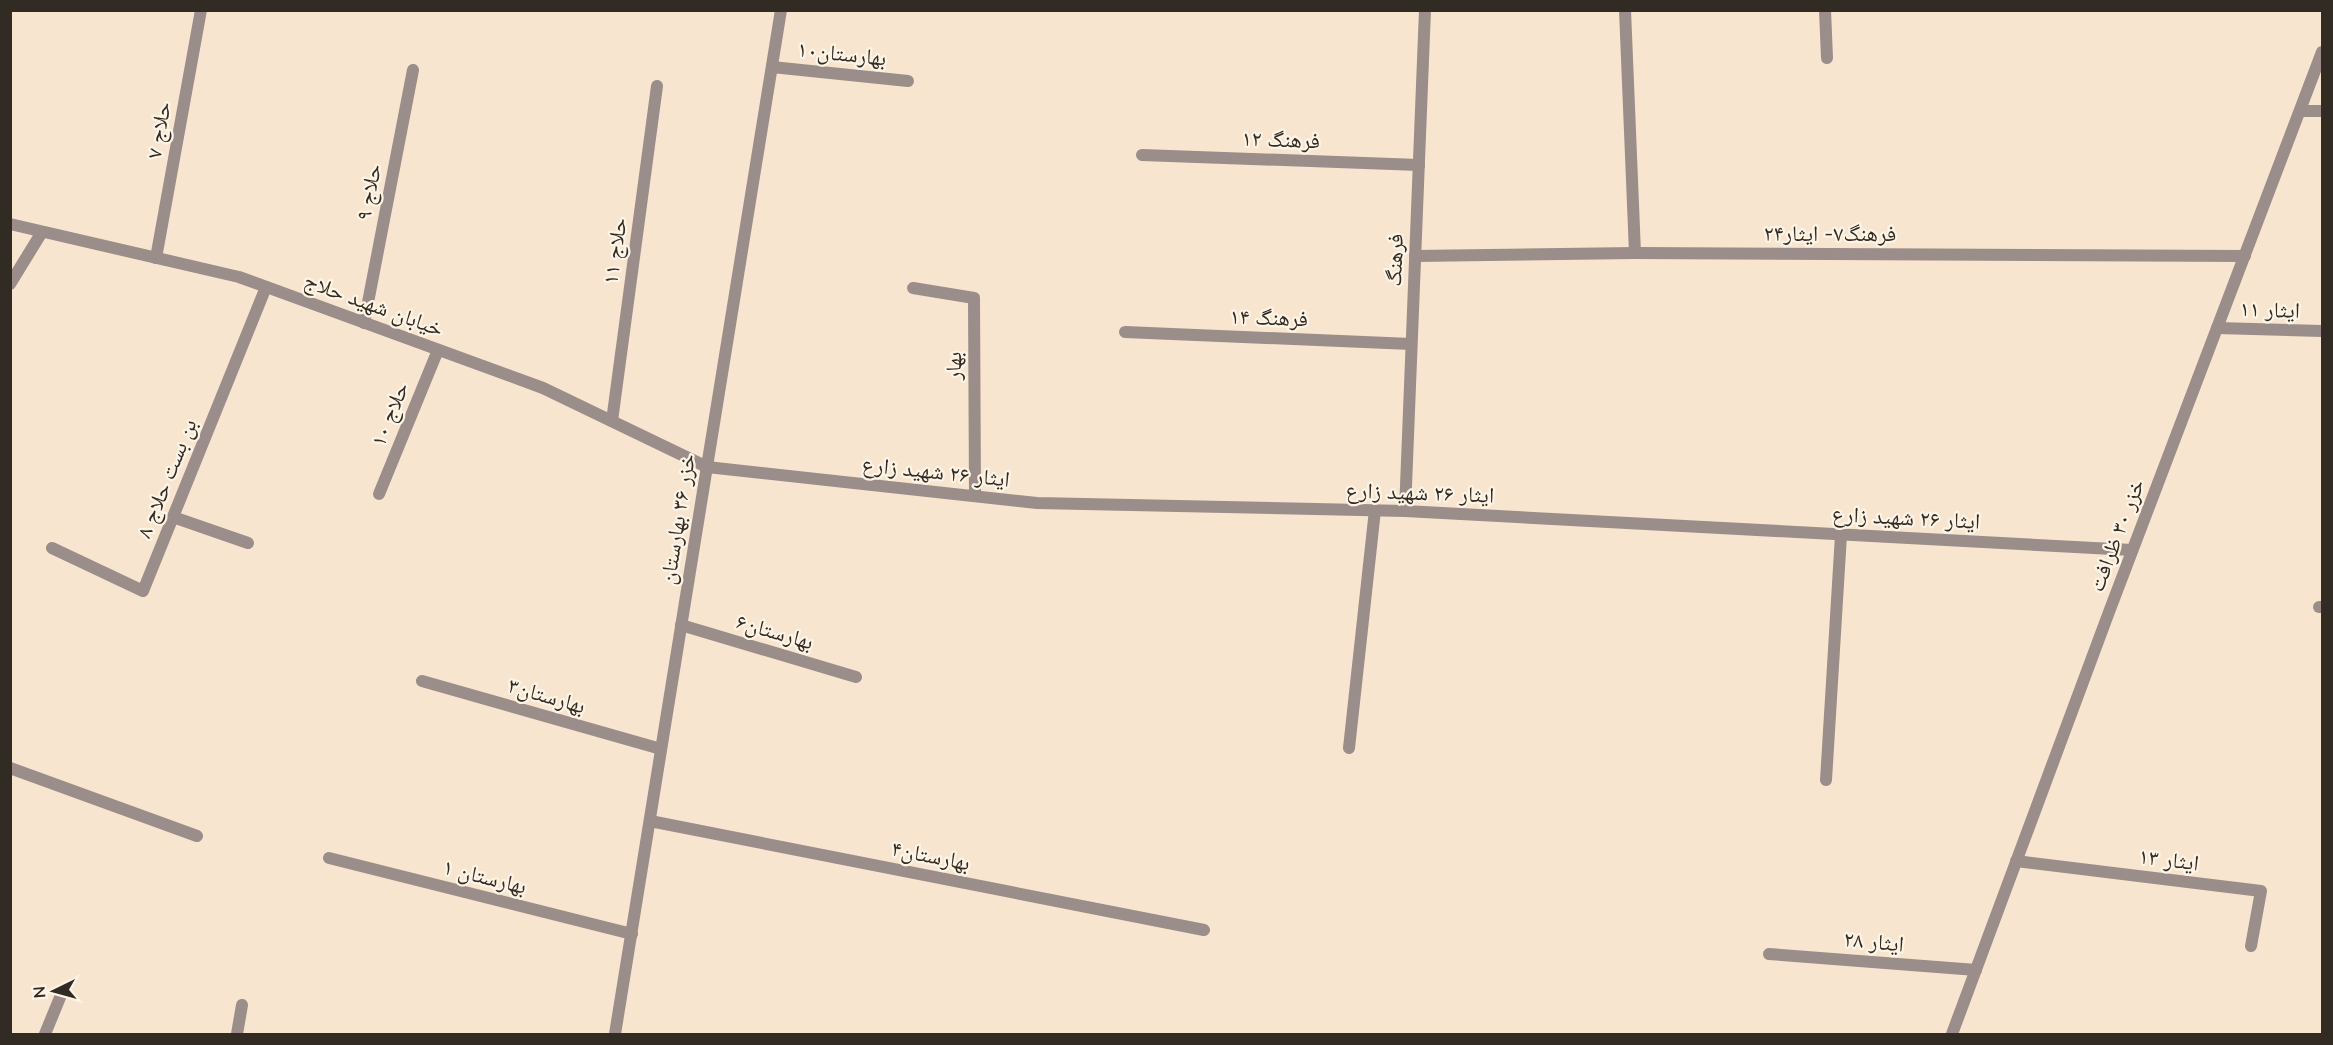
<svg xmlns="http://www.w3.org/2000/svg" width="2333" height="1045" viewBox="0 0 2333 1045" font-family="Mulish,'Noto Naskh Arabic',sans-serif">
<rect width="100%" height="100%" fill="#f7e5cf"/>
<g fill="none" stroke-linecap="round" stroke-linejoin="round">
<g stroke="#9a8d8a" stroke-width="12">
<polyline points="1625,10 1635,253"/>
<polyline points="1825,10 1827,58"/>
<polyline points="772,67 908,81"/>
<polyline points="2300,111 2322,111"/>
<polyline points="1142,155 1419,165"/>
<polyline points="1415,256 1635,253 2245,256"/>
<polyline points="156,258 201,10"/>
<polyline points="10,284 42,232"/>
<polyline points="913,288 974,298 975,496"/>
<polyline points="364,323 413,70"/>
<polyline points="2217,328 2322,331"/>
<polyline points="1125,332 1411,344"/>
<polyline points="612,421 657,86"/>
<polyline points="379,494 438,350"/>
<polyline points="1405,511 1425,10"/>
<polyline points="173,517 248,543"/>
<polyline points="52,548 143,591 266,287"/>
<polyline points="2319,607 2322,607"/>
<polyline points="681,625 856,677"/>
<polyline points="422,681 661,749"/>
<polyline points="1349,748 1375,510"/>
<polyline points="10,768 197,836"/>
<polyline points="1826,780 1841,535"/>
<polyline points="650,821 1204,930"/>
<polyline points="329,858 632,934"/>
<polyline points="2016,861 2261,891 2251,946"/>
<polyline points="1769,954 1976,970"/>
<polyline points="45,1034 61,995"/>
<polyline points="237,1034 242,1005"/>
<polyline points="615,1034 781,10"/>
</g>
<g stroke="#9a8d8a" stroke-width="12">
<polyline points="10,224 239,277 543,388 707,467 1037,503 1405,511 2132,550"/>
<polyline points="1952,1034 2109,612 2322,52"/>
</g>
</g>
<g text-anchor="middle" dominant-baseline="central" stroke-width="4.5" stroke-linejoin="round" paint-order="stroke">
<g font-size="22" fill="#322b23" stroke="#fef4e6">
<text transform="translate(842 53) rotate(6)">بهارستان۱۰</text>
<text transform="translate(158 130) rotate(-80)">حلاج ۷</text>
<text transform="translate(1281 139) rotate(2)">فرهنگ ۱۲</text>
<text transform="translate(368 192) rotate(-79)">حلاج ۹</text>
<text x="1830" y="233">فرهنگ۷- ایثار۲۴</text>
<text transform="translate(614 251) rotate(-82)">حلاج ۱۱</text>
<text transform="translate(1394 260) rotate(-88)">فرهنگ</text>
<text transform="translate(374 304) rotate(20)">خیابان شهید حلاج</text>
<text transform="translate(2270 309) rotate(2)">ایثار ۱۱</text>
<text transform="translate(1269 317) rotate(2)">فرهنگ ۱۴</text>
<text transform="translate(953 366) rotate(-90)">بهار</text>
<text transform="translate(389 414) rotate(-68)">حلاج ۱۰</text>
<text transform="translate(936 471) rotate(6)">ایثار ۲۶ شهید زارع</text>
<text transform="translate(166 478) rotate(-68)">بن بست حلاج ۸</text>
<text transform="translate(1420 492) rotate(2)">ایثار ۲۶ شهید زارع</text>
<text transform="translate(1906 517) rotate(3)">ایثار ۲۶ شهید زارع</text>
<text transform="translate(677 519) rotate(-81)">خزر ۳۶ بهارستان</text>
<text transform="translate(2116 535) rotate(-69)">خزر ۳۰ ظرافت</text>
<text transform="translate(775 631) rotate(16)">بهارستان۶</text>
<text transform="translate(547 695) rotate(16)">بهارستان۳</text>
<text transform="translate(931 855) rotate(11)">بهارستان۴</text>
<text transform="translate(2169 859) rotate(7)">ایثار ۱۳</text>
<text transform="translate(485 876) rotate(14)">بهارستان ۱</text>
<text transform="translate(1874 941) rotate(5)">ایثار ۲۸</text>
</g>
</g>
<rect width="2333" height="1045" fill="none" stroke="#322b23" stroke-width="24"/>
<g transform="translate(54 991) rotate(265)" stroke="#fef4e6" stroke-width="4.5" paint-order="stroke">
<path d="M0-4.5L10 22L0 15L-10 22Z" fill="#322b23"/>
<text y="-9" font-size="16" font-weight="bold" text-anchor="middle" fill="#322b23">N</text>
</g>
</svg>
